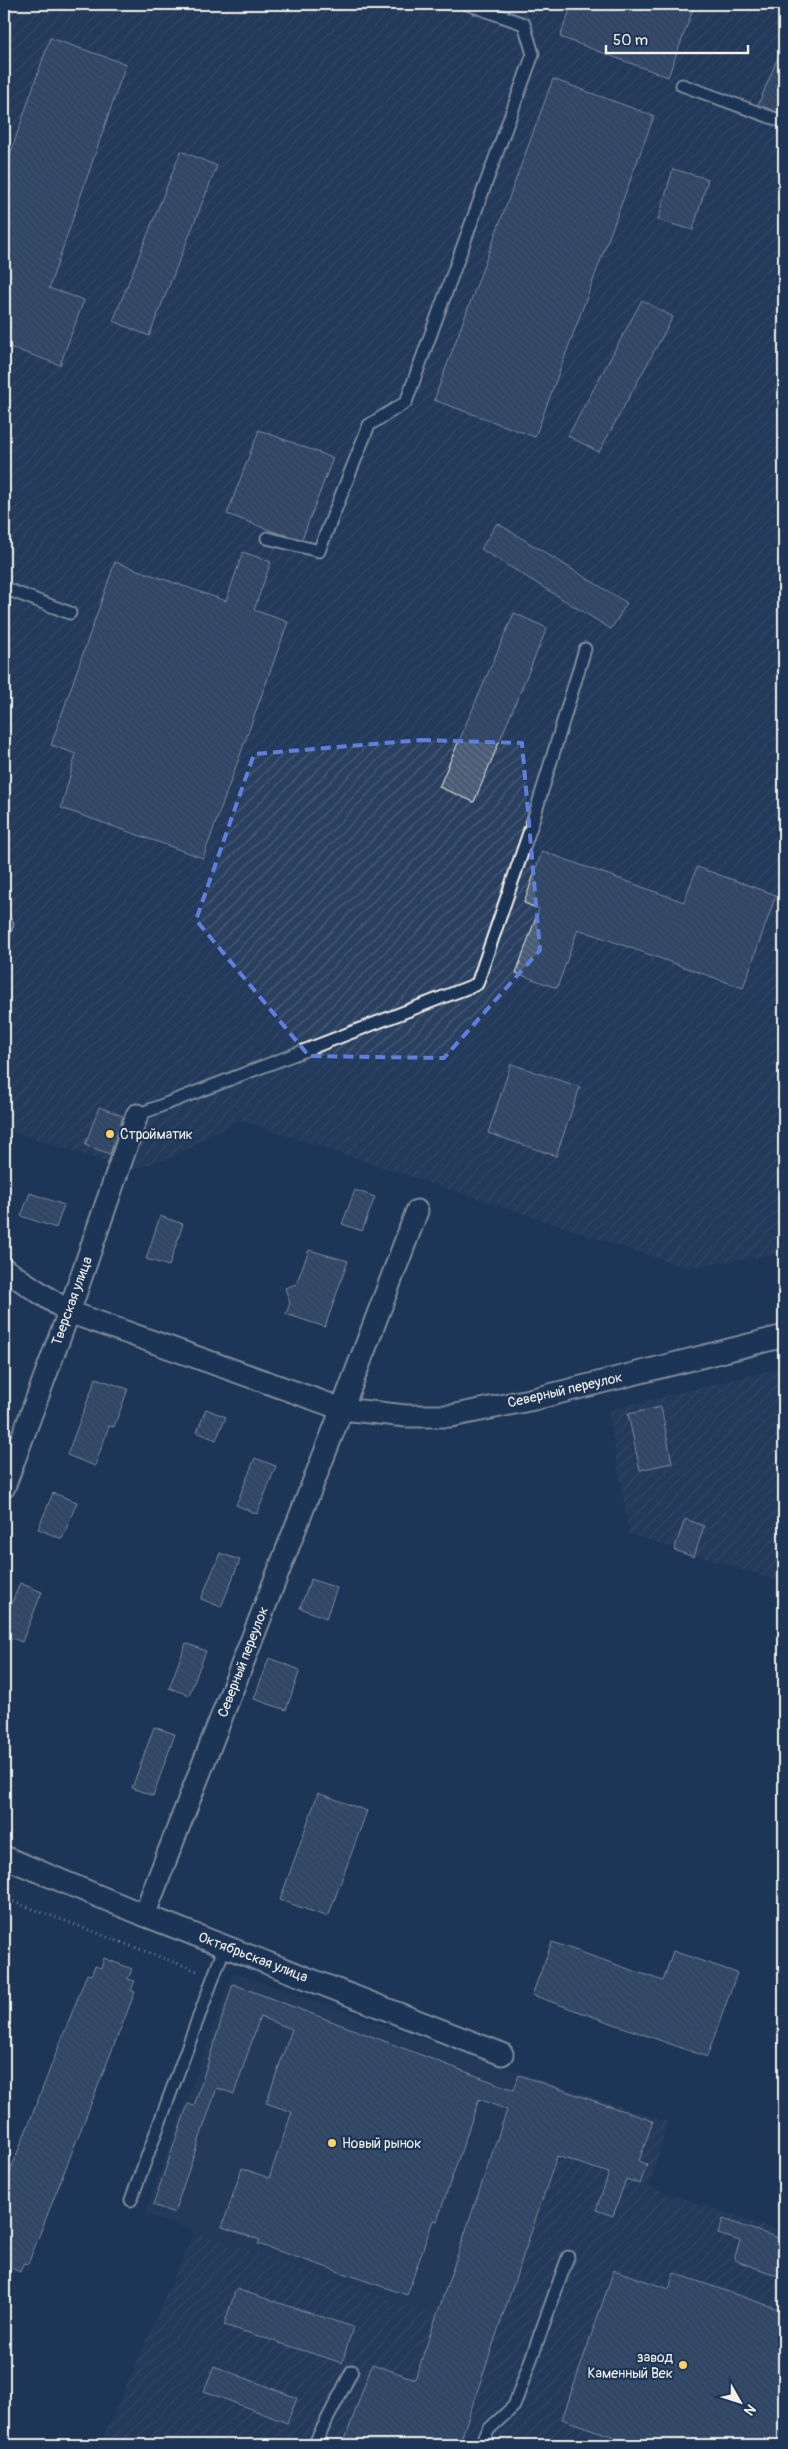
<svg xmlns="http://www.w3.org/2000/svg" width="788" height="2449" viewBox="0 0 788 2449" font-family="Pangolin,sans-serif">
<defs>
<pattern id="industrial-furrows" width="10" height="10" patternUnits="userSpaceOnUse" patternTransform="scale(1.25)"><rect width="10" height="10" fill="#2a4060"/><path d="M-1 1l2-2M0 10L10 0M9 11l2-2" fill="none" stroke="#4a5c77"/></pattern>
<pattern id="building-back-hatch" width="6" height="6" patternUnits="userSpaceOnUse" patternTransform="scale(1.25)"><rect width="6" height="6" fill="#485b74"/><path d="M-1 5l2 2M0 0l6 6M5-1l2 2" fill="none" stroke="#637388"/></pattern>
</defs>
<rect width="100%" height="100%" fill="#1d3557"/>
<filter id="ink" filterUnits="userSpaceOnUse"><feTurbulence type="fractalNoise" baseFrequency=".02" numOctaves="2"/><feDisplacementMap in="SourceGraphic" scale="10" xChannelSelector="R" yChannelSelector="G"/><feConvolveMatrix kernelMatrix="1 2 1 2 8 2 1 2 1" color-interpolation-filters="sRGB"/></filter>
<g filter="url(#ink)">
<polygon fill="#2a4060" points="233,1972 517,2072 435,2316 145,2214"/>
<g fill="url(#industrial-furrows)">
<polygon points="4,4 784,4 784,1253 687,1268 240,1120 171,1158 130,1170 4,1129"/>
<polygon points="784,1367 784,1583 629,1534 608,1410"/>
<polygon points="517,2072 668,2122 649,2187 784,2232 784,2445 480,2445 471,2442 470,2445 100,2445 194,2231 435,2315"/>
</g>
<g fill="url(#building-back-hatch)" stroke="#f4f1e8">
<polygon points="572,4 695,4 668,77 560,37"/>
<polygon points="50,38 126,64 49,288 84,300 60,365 4,345 11,323 4,320 4,172"/>
<polygon points="784,43 784,114 758,105"/>
<polygon points="553,79 654,116 535,437 434,400"/>
<polygon points="181,151 217,166 149,336 113,321"/>
<polygon points="673,169 708,179 693,230 658,220"/>
<polygon points="642,300 673,317 599,452 568,436"/>
<polygon points="259,430 333,458 302,539 278,533 227,514"/>
<polygon points="497,523 627,603 611,629 481,549"/>
<polygon points="243,552 271,562 254,610 288,622 203,858 61,808 76,754 51,745 115,562 226,601"/>
<polygon points="514,613 547,628 474,802 439,787"/>
<polygon points="542,851 684,902 697,867 776,895 743,988 578,929 557,988 516,973 539,909 524,903"/>
<polygon points="511,1064 580,1087 556,1156 488,1133"/>
<polygon points="99,1107 123,1116 110,1154 85,1145"/>
<polygon points="355,1190 375,1197 362,1231 342,1224"/>
<polygon points="30,1193 64,1205 56,1228 21,1216"/>
<polygon points="160,1216 183,1224 169,1266 146,1259"/>
<polygon points="309,1250 348,1261 325,1327 286,1314 290,1303 285,1288 296,1284"/>
<polygon points="96,1378 128,1389 114,1427 109,1426 95,1466 67,1455"/>
<polygon points="661,1407 672,1463 640,1470 628,1414"/>
<polygon points="206,1409 226,1417 216,1440 197,1432"/>
<polygon points="255,1458 276,1466 257,1514 236,1505"/>
<polygon points="53,1493 77,1502 62,1539 38,1529"/>
<polygon points="685,1519 704,1526 694,1557 674,1550"/>
<polygon points="220,1553 240,1560 221,1607 201,1599"/>
<polygon points="311,1579 337,1588 326,1618 300,1608"/>
<polygon points="20,1583 42,1592 22,1642 4,1635 4,1622"/>
<polygon points="186,1643 206,1651 189,1695 169,1688"/>
<polygon points="269,1658 300,1670 286,1710 254,1699"/>
<polygon points="154,1727 175,1734 153,1796 132,1788"/>
<polygon points="318,1793 367,1811 328,1917 280,1900"/>
<polygon points="552,1942 663,1981 673,1951 737,1973 707,2057 532,1995"/>
<polygon points="104,1958 132,1969 128,1979 135,1981 131,1990 135,1992 28,2264 24,2263 20,2272 4,2265 4,2187 87,1974 91,1975 95,1966 101,1968"/>
<polygon points="233,1984 514,2090 519,2075 653,2121 639,2161 647,2164 640,2184 626,2179 613,2216 596,2210 609,2173 557,2156 459,2445 343,2445 372,2364 415,2379 507,2110 479,2099 437,2221 433,2220 407,2295 258,2244 260,2240 222,2227 242,2168 269,2178 292,2112 266,2103 292,2029 260,2017 234,2094 217,2088 174,2213 153,2205 188,2104 194,2106"/>
<polygon points="723,2219 784,2240 784,2278 734,2260 740,2241 718,2234"/>
<polygon points="614,2270 669,2289 674,2273 784,2311 784,2445 615,2445 617,2438 562,2419"/>
<polygon points="236,2289 353,2327 342,2363 224,2325"/>
<polygon points="214,2366 297,2398 287,2423 204,2391"/>
</g>
<g fill="none" stroke-linecap="round" stroke-linejoin="round">
<g stroke="#f4f1e8" stroke-width="15">
<g id="service">
<polyline points="682,85 784,122"/>
<polyline points="267,538 319,551 369,425 406,402 533,54 524,24 467,4"/>
<polyline points="4,588 70,613"/>
<polyline points="4,923 7,924 4,932"/>
<polyline points="137,1115 477,984 532,824 585,649"/>
<polyline points="131,2200 225,1946"/>
<polyline points="314,2445 352,2371"/>
<polyline points="481,2445 489,2429 514,2406 568,2257"/>
</g>
</g>
<g stroke="#f4f1e8" stroke-width="25">
<g id="minor">
<polyline points="4,1269 69,1312 342,1409 406,1416 451,1416 534,1399 784,1336"/>
<polyline points="4,1487 69,1312 137,1115"/>
<polyline points="4,1857 144,1915 502,2054"/>
<polyline points="144,1915 342,1409 417,1211"/>
</g>
</g>
<polyline stroke="#f4f1e8" stroke-width="3" stroke-dasharray="1 4" stroke-linecap="butt" points="4,1898 200,1972"/>
<use href="#service" stroke="#1d3557" stroke-width="11"/>
<use href="#minor" stroke="#1d3557" stroke-width="21"/>
</g>
</g>
<path d="M0 0H788V2449H0ZM421 740 522 743 540 950 444 1058 309 1056 196 920 254 754Z" fill="#1d3557" fill-opacity=".55" fill-rule="evenodd"/>
<path fill="none" stroke="#5e7fdd" stroke-width="4" stroke-dasharray="10 6" stroke-linejoin="round" d="M421 740 522 743 540 950 444 1058 309 1056 196 920 254 754Z"/>
<g fill="#ffd166" stroke="#1d3557" stroke-width="2">
<circle cx="110" cy="1134" r="5"/>
<circle cx="332" cy="2143" r="5"/>
<circle cx="683" cy="2365" r="5"/>
</g>
<g text-anchor="middle" dominant-baseline="central" stroke-width="4.5" stroke-linejoin="round" paint-order="stroke">
<g font-size="14" fill="#f4f1e8" stroke="#1d3557" text-anchor="start">
<text x="120" y="1134">Стройматик</text>
<text x="342" y="2143">Новый рынок</text>
<text x="673" y="2357" text-anchor="end">завод<tspan x="673" dy="16">Каменный Век</tspan></text>
</g>
<g font-size="14" fill="#f4f1e8" stroke="#1d3557">
<text transform="translate(72 1301) rotate(-70)">Тверская улица</text>
<text transform="translate(565 1390) rotate(-13)">Северный переулок</text>
<text transform="translate(243 1662) rotate(-69)">Северный переулок</text>
<text transform="translate(253 1957) rotate(21)">Октябрьская улица</text>
</g>
</g>
<rect width="788" height="2449" fill="none" stroke="#1d3557" stroke-width="20"/>
<rect x="10" y="10" width="768" height="2429" fill="none" stroke="#f4f1e8" stroke-width="2" filter="url(#ink)"/>
<g transform="translate(740 2402) rotate(129)" stroke="#1d3557" stroke-width="4" paint-order="stroke">
<path d="M0-4L9 19L0 12L-9 19Z" fill="#f4f1e8"/>
<text y="-8" font-size="14" font-weight="bold" text-anchor="middle" fill="#f4f1e8">N</text>
</g>
<path d="M606 45v8h142v-8" fill="none" stroke="#f4f1e8" stroke-width="2.5"/>
<text x="613" y="45" font-size="15" fill="#f4f1e8" stroke="#1d3557" stroke-width="4" paint-order="stroke">50 m</text>
</svg>
